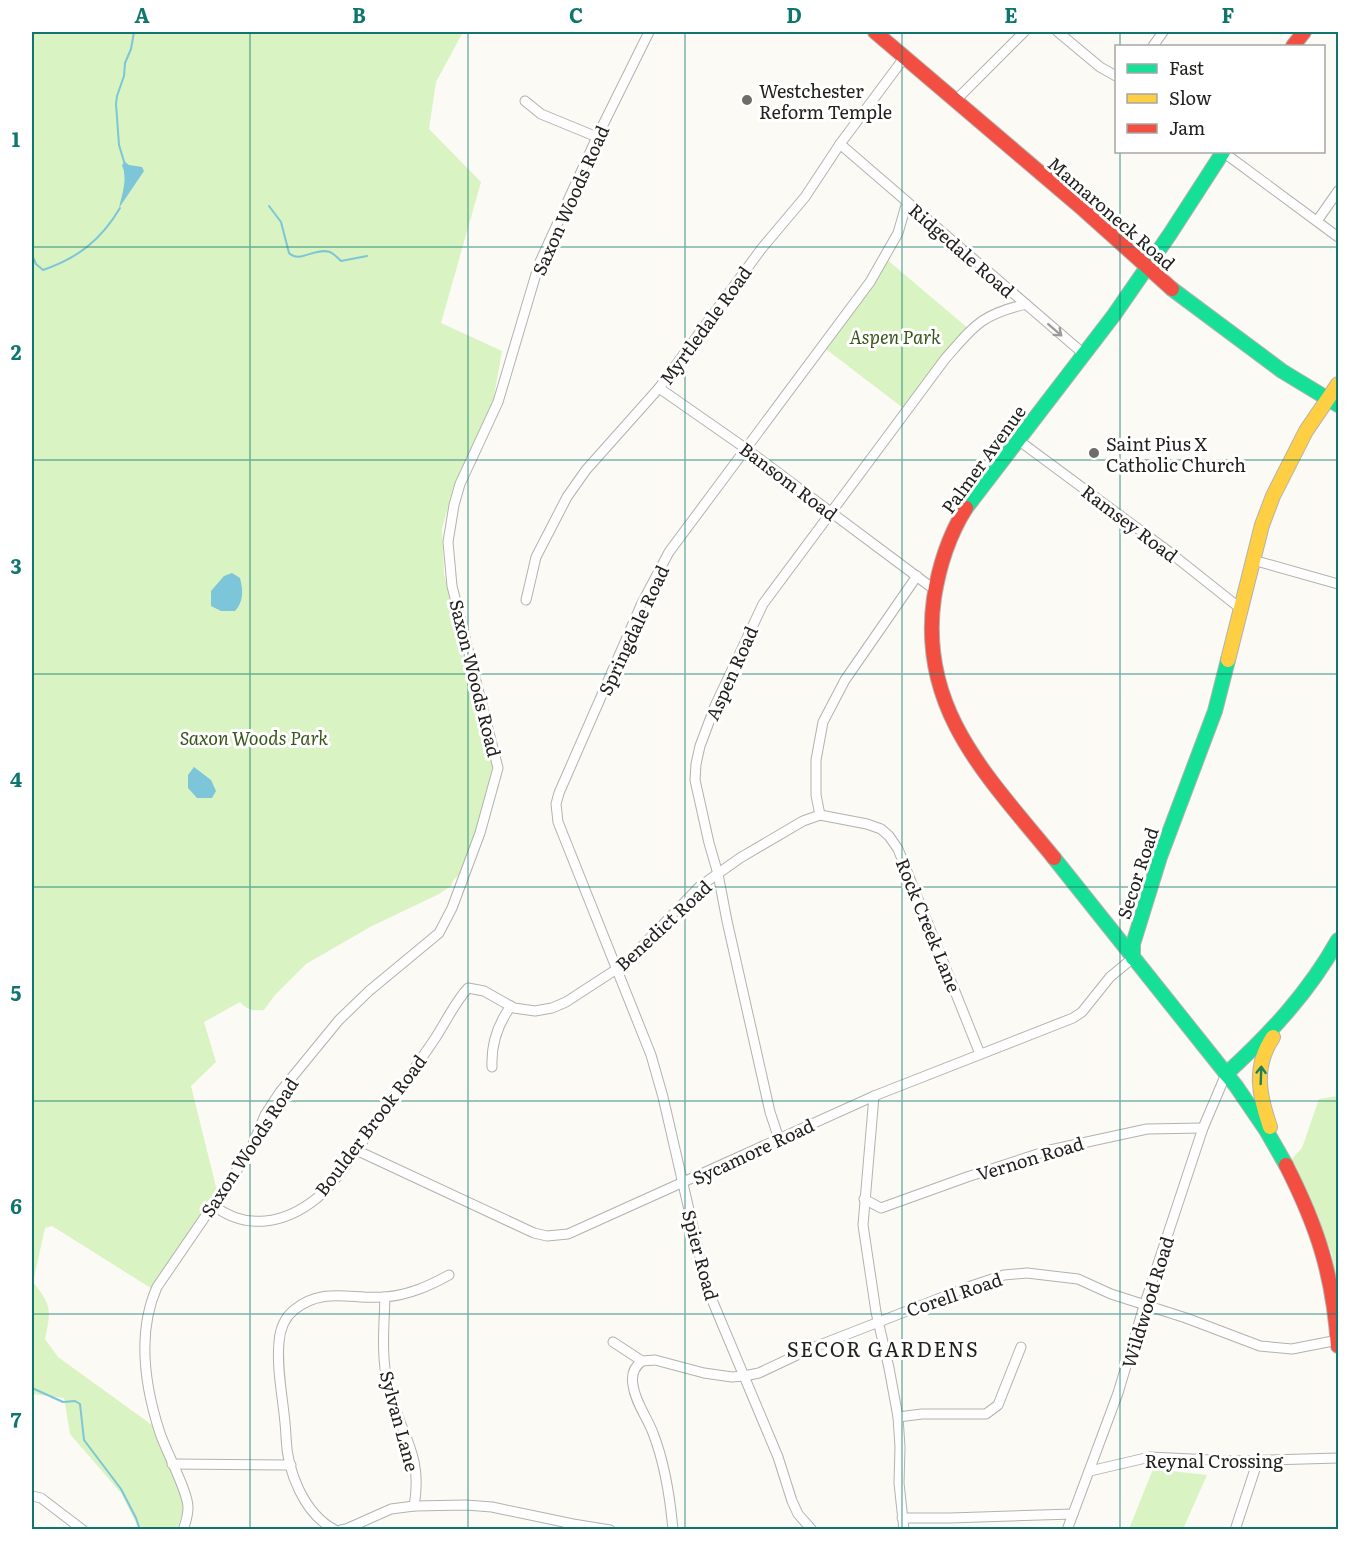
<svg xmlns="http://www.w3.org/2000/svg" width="1370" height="1561" viewBox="0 0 1370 1561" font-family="Literata,serif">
<rect width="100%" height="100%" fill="#fbfaf5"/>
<g fill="#d9f3c2">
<path d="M32 32H463L436 82 429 129 481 182 441 323 502 351 493 402 453 488 442 529 444 574 485 738 493 761 485 808 459 876 454 879 451 886 439 894 370 927 306 964 275 995 264 1010C253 1011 247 1010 240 1002L204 1022 216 1062 191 1086 217 1191 154 1290 52 1226 45 1228 33 1282C52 1306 51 1310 45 1339L58 1357 152 1425 185 1488V1505L177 1529H139L121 1493 70 1434 64 1398 32 1394Z"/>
<polygon points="885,258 970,330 907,411 822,346"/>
<polygon points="1338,1096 1338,1293 1332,1254 1292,1159 1302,1148 1319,1099"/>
<polygon points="1153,1469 1207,1475 1183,1529 1129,1529"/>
</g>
<g fill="#7dc5d8">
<path d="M125 162 129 165 142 167 144 171 119 208C122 194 128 179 122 165Z"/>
<path d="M232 573 240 578C243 590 244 601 235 611H221L211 606V591L224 576Z"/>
<polygon points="194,767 211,780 216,791 212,798 197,798 188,788 188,775"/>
</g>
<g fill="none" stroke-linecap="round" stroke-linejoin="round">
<g stroke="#7dc5d8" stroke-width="2">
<polyline points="125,165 119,145 116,104 117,96 124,76 125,63 131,49 134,32"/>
<path d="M269 206 281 222 289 253C300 264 314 247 330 252 334 254 338 258 341 261L367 256"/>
<path d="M32 255 36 264 43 270C78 258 101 240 120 208"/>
<polyline points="32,1388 63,1402 75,1401 80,1404 84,1440 121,1489 136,1518 140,1530"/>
</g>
<g stroke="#b3b2af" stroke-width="11">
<g id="street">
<polyline points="1058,32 1100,67 1116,76"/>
<polyline points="1153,46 1163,32"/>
<polyline points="525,101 541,114 597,137"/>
<polyline points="955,101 1024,32"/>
<polyline points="840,144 1085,355"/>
<polyline points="1223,152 1338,237"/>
<polyline points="1317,221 1338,191"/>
<polyline points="659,388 745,448 935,590"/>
<polyline points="1018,440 1168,551 1241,609"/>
<polyline points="1253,560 1338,584"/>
<polyline points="526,600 536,557 567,497 586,470 659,388 762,248 805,197 840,144 904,58"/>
<polyline points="820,815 816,795 816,760 823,722 845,680 917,576"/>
<path d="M492 1067C491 1045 497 1025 511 1006"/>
<polyline points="874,1096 863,1225 876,1312 889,1368 898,1417 900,1447 899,1483 904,1530"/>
<path d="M779 1139 770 1112 727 921 718 874 709 843 695 780 696 764 700 746 715 706 763 604 945 359C974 326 980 315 1026 304"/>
<polyline points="356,1150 534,1233 547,1236 568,1234 874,1096 1073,1018 1082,1012 1110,977 1133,958"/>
<polyline points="864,1199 881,1208 967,1177 1050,1150 1147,1129 1203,1128"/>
<path d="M213 1205C246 1231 285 1224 317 1198 337 1181 352 1156 368 1134 390 1102 414 1070 436 1037 447 1020 455 1002 468 988L484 991 514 1008 535 1011 552 1008 566 1002 626 963 699 887 740 858 803 821 820 815 867 824 881 829 889 836 898 849 980 1054"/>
<path d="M385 1297C384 1327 381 1357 388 1385 398 1432 424 1452 414 1506"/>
<polyline points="613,1342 642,1361 655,1360 704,1373 732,1377 744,1376 759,1373 812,1348 971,1286 1004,1275 1027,1273 1078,1279 1111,1294 1186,1318 1260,1346 1292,1349 1338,1340"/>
<path d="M642 1361C634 1367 631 1375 633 1385 635 1402 647 1417 653 1433 665 1464 670 1496 673 1530"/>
<polyline points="898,1417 922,1414 986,1414 998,1405 1021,1347"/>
<polyline points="172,1464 291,1465"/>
<polyline points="1090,1471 1150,1457 1233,1461 1338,1458"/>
<polyline points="32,1496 41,1498 83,1530"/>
<polyline points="902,1518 950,1518 1073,1514"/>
<path d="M183 1530C186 1522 188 1515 188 1507 188 1492 166 1451 160 1433 145 1387 137 1332 157 1287L250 1151 265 1115 280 1092 339 1020 369 991 439 933 452 908 480 833 498 768 452 586 448 542 454 505 460 484 498 402 539 264 597 137 649 32"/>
<path d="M335 1530C304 1514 287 1471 286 1437 285 1406 276 1373 279 1342 280 1329 284 1318 294 1310 323 1286 352 1300 385 1297 409 1295 429 1286 449 1275"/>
<polyline points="341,1530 346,1529 391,1509 414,1506 466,1505 492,1507 573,1524 610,1530"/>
<polyline points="812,1530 798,1514 792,1501 778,1457 707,1288 663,1097 651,1055 558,822 556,804 559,793 642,603 669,552 870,282 898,233 907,202"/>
<polyline points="1067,1530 1118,1393 1144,1306 1203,1128 1226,1074"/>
<polyline points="1235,1530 1258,1460"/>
</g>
</g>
<g stroke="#b3b2af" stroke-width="16">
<g id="fast">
<polyline points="1172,289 1282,371 1338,405"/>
<polyline points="966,508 1114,315 1170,234 1223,152"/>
<polyline points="1054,858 1236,1086 1266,1130 1286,1165"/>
<polyline points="1133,958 1133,944 1160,857 1215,711 1228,660"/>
<path d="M1226 1074C1270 1034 1309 992 1338 940"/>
</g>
</g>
<g stroke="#b3b2af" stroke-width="16">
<g id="slow">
<polyline points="1228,660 1262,525 1273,496 1306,431 1338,384"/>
<path d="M1270 1127C1259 1095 1253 1067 1273 1037"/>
</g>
</g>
<g stroke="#b3b2af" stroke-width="16">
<g id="jam">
<polyline points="875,32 1084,210 1172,289"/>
<polyline points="1293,46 1304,32"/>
<path d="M966 508C949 535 939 566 934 598 918 710 989 778 1054 858"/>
<path d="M1286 1165C1318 1228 1333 1275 1338 1346"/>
</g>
</g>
<use href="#street" stroke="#fefefe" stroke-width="9"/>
<use href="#fast" stroke="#16e098" stroke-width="14"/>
<use href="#slow" stroke="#ffcf43" stroke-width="14"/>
<use href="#jam" stroke="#f24e42" stroke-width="14"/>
</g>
<defs><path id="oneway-shaft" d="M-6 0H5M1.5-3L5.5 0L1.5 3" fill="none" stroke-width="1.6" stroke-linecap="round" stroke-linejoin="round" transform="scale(1.5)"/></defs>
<use stroke="#9b9b99" href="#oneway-shaft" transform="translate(1055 330) rotate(41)"/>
<use stroke="#1c805b" href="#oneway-shaft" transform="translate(1261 1075) rotate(-88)"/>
<path fill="none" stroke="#0f766e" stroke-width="1.5" stroke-opacity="0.55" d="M250 32V1530M468 32V1530M685 32V1530M902 32V1530M1120 32V46M1120 152V1530M32 247H1338M32 460H1338M32 674H1338M32 887H1338M32 1101H1338M32 1314H1338"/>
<g fill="#6e6d69" stroke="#fff" stroke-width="2">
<circle cx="747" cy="100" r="6"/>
<circle cx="1094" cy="453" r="6"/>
</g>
<g text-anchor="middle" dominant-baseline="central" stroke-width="6" stroke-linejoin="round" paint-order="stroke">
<g font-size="18" fill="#22211e" stroke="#fff" text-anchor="start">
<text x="759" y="90">Westchester<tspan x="759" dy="21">Reform Temple</tspan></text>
<text x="1106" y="443">Saint Pius X<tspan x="1106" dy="21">Catholic Church</tspan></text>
</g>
<g font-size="18" fill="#22211e" stroke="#fff">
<text transform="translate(570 200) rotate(-66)">Saxon Woods Road</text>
<text transform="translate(1112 213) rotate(41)">Mamaroneck Road</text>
<text transform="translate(962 250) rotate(41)">Ridgedale Road</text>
<text transform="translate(705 325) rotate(-54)">Myrtledale Road</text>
<text transform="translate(983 459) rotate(-54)">Palmer Avenue</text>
<text transform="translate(789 481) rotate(37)">Bansom Road</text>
<text transform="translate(1130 523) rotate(37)">Ramsey Road</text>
<text transform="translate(633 630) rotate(-65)">Springdale Road</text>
<text transform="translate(731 673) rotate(-66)">Aspen Road</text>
<text transform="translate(476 678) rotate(76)">Saxon Woods Road</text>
<text transform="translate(1137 873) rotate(-72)">Secor Road</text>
<text transform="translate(663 925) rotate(-43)">Benedict Road</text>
<text transform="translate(929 925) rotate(68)">Rock Creek Lane</text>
<text transform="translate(370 1125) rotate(-53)">Boulder Brook Road</text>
<text transform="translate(249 1147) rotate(-57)">Saxon Woods Road</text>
<text transform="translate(753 1151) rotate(-25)">Sycamore Road</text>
<text transform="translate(1030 1158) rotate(-17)">Vernon Road</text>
<text transform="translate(701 1255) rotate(75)">Spier Road</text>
<text transform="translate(954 1294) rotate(-19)">Corell Road</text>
<text transform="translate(1147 1302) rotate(-73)">Wildwood Road</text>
<text transform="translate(400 1421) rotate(75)">Sylvan Lane</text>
<text x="1214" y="1460">Reynal Crossing</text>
</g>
<g font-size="18" font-style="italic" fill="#375619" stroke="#fff">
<text x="895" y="336">Aspen Park</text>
<text x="254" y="737">Saxon Woods Park</text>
</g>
<g font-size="20" letter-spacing="1.5" fill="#22211e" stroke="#fff">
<text x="883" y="1348">SECOR GARDENS</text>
</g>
</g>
<rect width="1370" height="1561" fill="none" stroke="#ffffff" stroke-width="66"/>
<rect x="1115" y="45" width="210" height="108" fill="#ffffff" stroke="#a7a6a5" stroke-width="1.5"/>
<rect x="1127" y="64" width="30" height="9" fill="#16e098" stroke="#a7a6a5" stroke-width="1.5"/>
<text x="1169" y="75" font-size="18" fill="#22211e">Fast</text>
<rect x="1127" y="94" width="30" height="9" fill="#ffcf43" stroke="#a7a6a5" stroke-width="1.5"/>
<text x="1169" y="105" font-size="18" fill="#22211e">Slow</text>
<rect x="1127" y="124" width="30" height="9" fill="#f24e42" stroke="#a7a6a5" stroke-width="1.5"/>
<text x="1169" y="135" font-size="18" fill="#22211e">Jam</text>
<rect x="33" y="33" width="1304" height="1495" fill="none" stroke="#0f766e" stroke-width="2"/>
<g font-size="20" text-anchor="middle" font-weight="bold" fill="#0f766e">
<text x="142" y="23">A</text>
<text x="359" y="23">B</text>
<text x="576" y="23">C</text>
<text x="794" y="23">D</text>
<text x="1011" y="23">E</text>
<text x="1228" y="23">F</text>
<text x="16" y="147">1</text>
<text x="16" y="360">2</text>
<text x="16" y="574">3</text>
<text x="16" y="787">4</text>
<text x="16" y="1001">5</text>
<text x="16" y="1214">6</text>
<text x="16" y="1428">7</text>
</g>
</svg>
